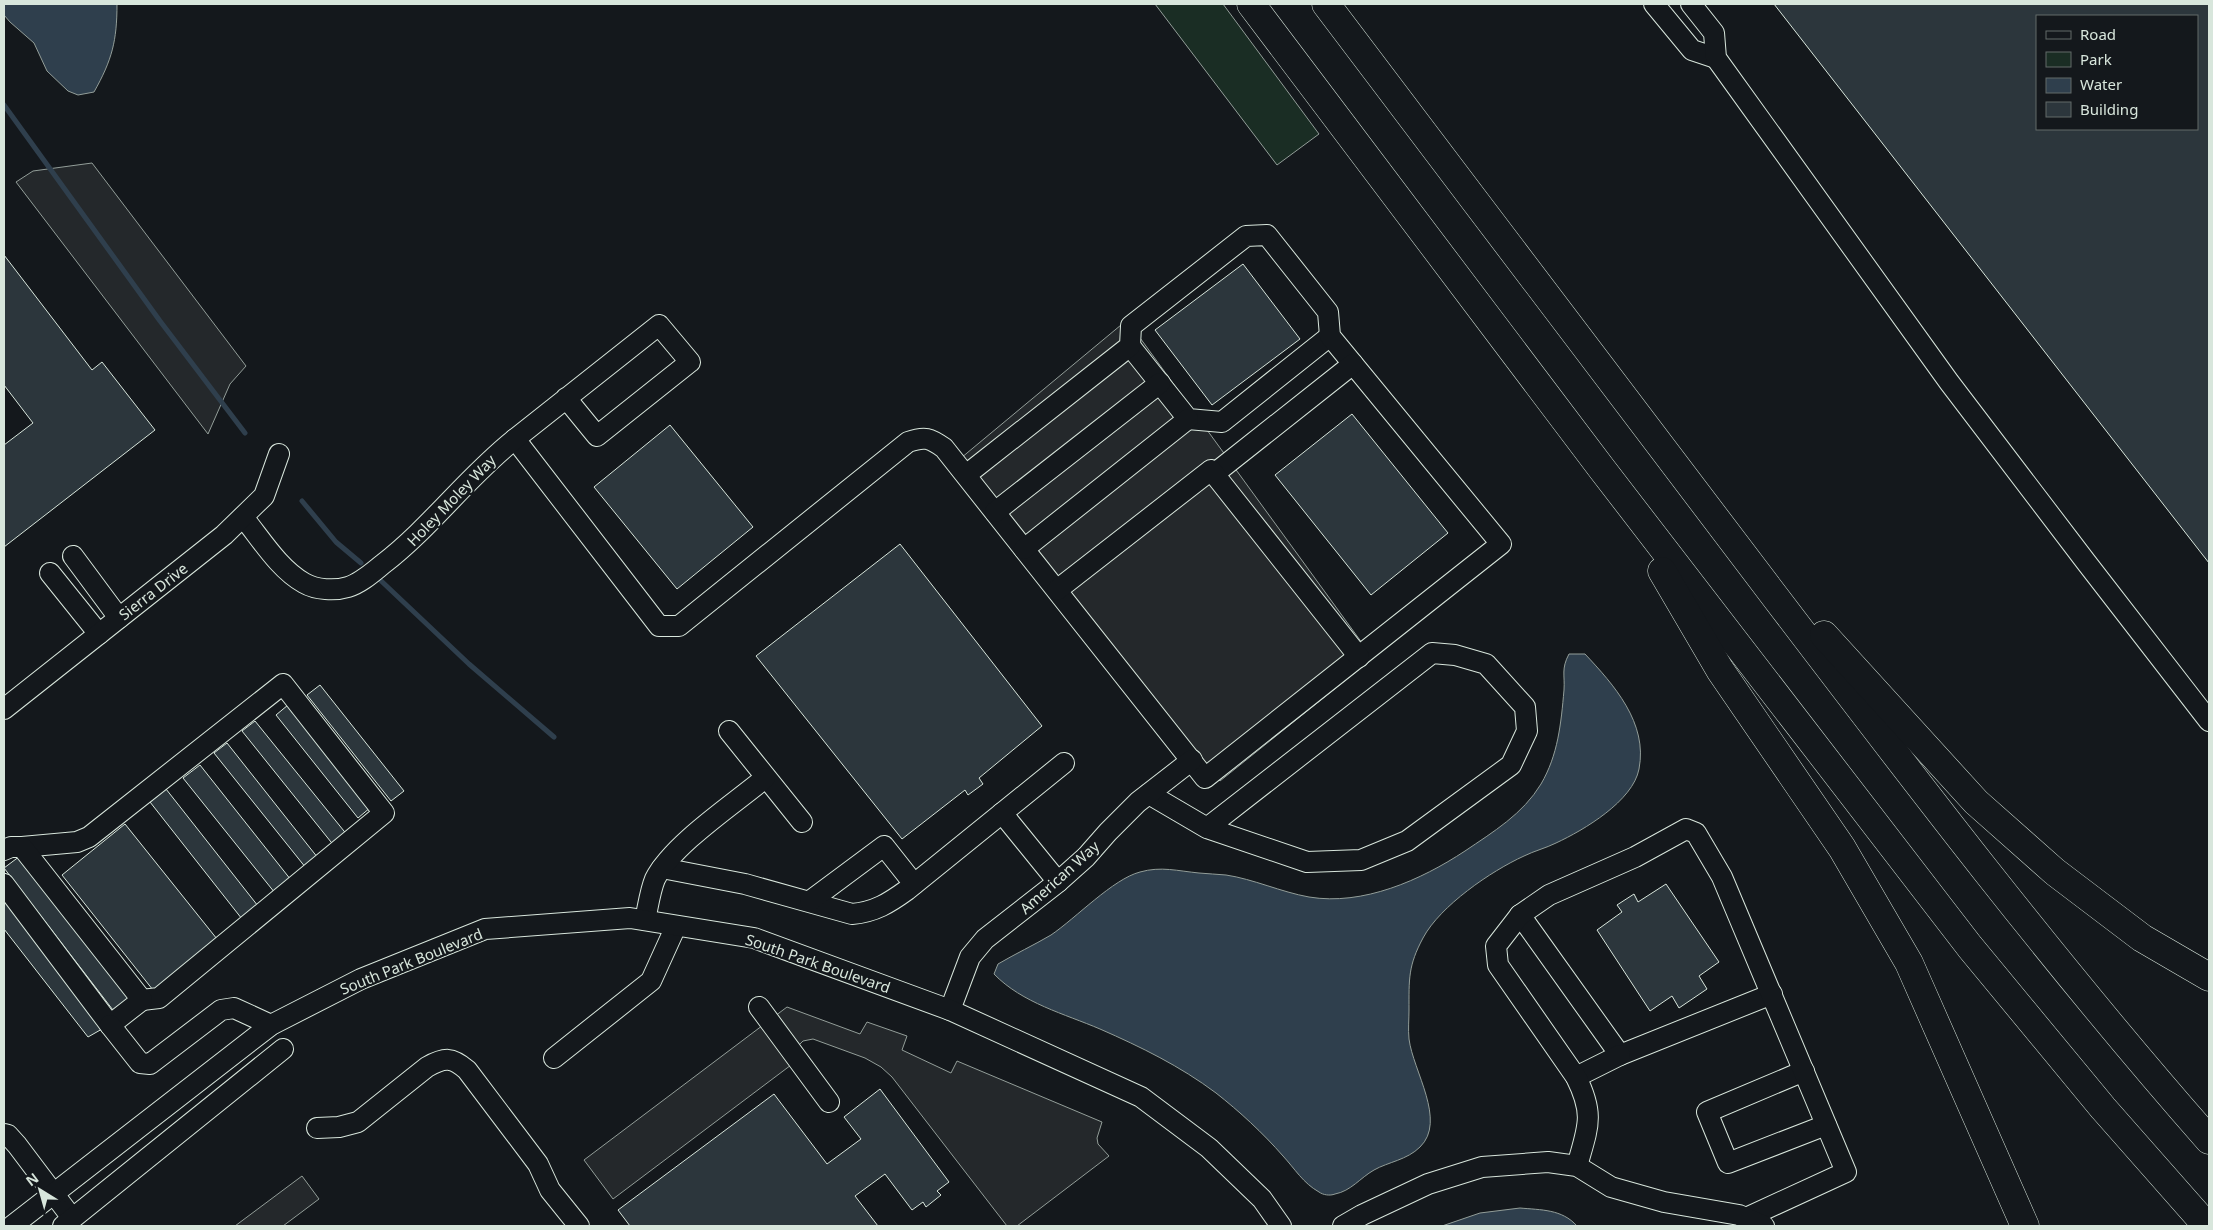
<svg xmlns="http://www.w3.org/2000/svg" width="2213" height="1230" viewBox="0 0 2213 1230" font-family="'Noto Sans',sans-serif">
<rect width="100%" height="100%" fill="#14181c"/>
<polygon fill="#1a2d24" stroke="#939e99" points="1155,4 1223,4 1319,134 1277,165"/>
<g fill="#24282b" stroke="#939e99">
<polygon points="92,163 246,366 230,384 208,434 16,182 33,171"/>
<polygon points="1127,320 1373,658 1220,781 961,458"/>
<polygon points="787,1007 860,1034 867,1022 907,1036 902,1050 951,1073 957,1061 1102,1122 1097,1138 1098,1144 1109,1156 1017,1226 1007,1226 892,1077 881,1067 865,1058 813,1039 803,1041 797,1047 803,1056 613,1199 584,1160"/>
<polygon points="302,1176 319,1199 283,1226 235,1226"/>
</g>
<g fill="#2f3f4d" stroke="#939e99">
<path d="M4 4H117C117 41 112 60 94 92L78 95 68 91 47 71 34 43 10 22 4 15Z"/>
<path d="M1569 654H1585C1614 685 1648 723 1639 769 1633 801 1584 830 1556 843 1546 848 1534 851 1524 856 1491 871 1440 906 1423 938 1408 966 1409 979 1409 1010 1409 1019 1408 1029 1409 1039 1413 1071 1447 1121 1420 1147 1407 1160 1388 1162 1374 1170 1360 1178 1351 1191 1335 1194 1330 1196 1323 1195 1319 1192 1303 1183 1295 1169 1283 1156 1263 1133 1239 1111 1216 1093 1180 1066 1141 1047 1100 1029 1065 1014 1022 1003 994 974L998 964C1015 954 1034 945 1051 935 1076 918 1113 879 1140 872 1161 866 1178 871 1199 873 1208 874 1217 874 1226 875 1253 879 1281 892 1309 897 1363 906 1421 880 1465 851 1493 832 1523 814 1541 784 1558 755 1561 724 1564 690 1565 675 1561 669 1569 654Z"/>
<path d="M1520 1208C1541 1210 1562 1209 1577 1226H1442L1480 1213Z"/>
</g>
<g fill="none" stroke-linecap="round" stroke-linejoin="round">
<g stroke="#2f3f4d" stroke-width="5">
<polyline points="4,105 160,321 245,433"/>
<polyline points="302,501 336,542 361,563"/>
<polyline points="377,577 469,664 554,737"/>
</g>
</g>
<g fill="#2c363c" stroke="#d8e6dc" fill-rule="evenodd">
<path d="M1774 4H2209V563ZM2037 16H2197V129H2037Z"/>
<polygon points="4,255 92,370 102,362 155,430 4,547 4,445 33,423 4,385"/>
<polygon points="1243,264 1300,339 1212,405 1155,330"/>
<polygon points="1352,414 1448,533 1371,595 1275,475"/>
<polygon points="670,425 753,527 677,589 594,487"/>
<polygon points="900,544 1042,726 979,778 983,784 968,795 965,790 902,839 756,656"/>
<polygon points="320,685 404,791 391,801 307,695"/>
<polygon points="288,705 371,807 358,818 276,715"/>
<polygon points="255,721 348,836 335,847 242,731"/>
<polygon points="227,743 318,858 306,868 214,753"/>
<polygon points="200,765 291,880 275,893 183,778"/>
<polygon points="166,789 258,906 242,919 150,802"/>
<polygon points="125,824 217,939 153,990 62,875"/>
<polygon points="20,856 132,1001 116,1014 4,868"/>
<polygon points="1666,884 1719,962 1699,976 1707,989 1679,1008 1672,996 1650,1011 1597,930 1622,912 1617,905 1634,894 1638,902"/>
<polygon points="4,899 102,1029 88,1037 4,929"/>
<polygon points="880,1089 949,1182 937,1191 941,1195 926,1207 923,1202 912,1210 885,1174 855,1196 878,1226 630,1226 618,1210 774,1094 827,1164 861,1139 844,1117"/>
</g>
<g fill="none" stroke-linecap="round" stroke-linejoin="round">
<g stroke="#d8e6dc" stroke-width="22">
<g id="minor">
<polyline points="1654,4 1692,50 1716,58"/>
<polyline points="1691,4 1714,33 1716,58 1949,382 2086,562 2209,721"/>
<polyline points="1130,346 1188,419 1222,422 1330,336"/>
<path d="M515 439 659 626H679L908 442C925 436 930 438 944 448L1205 778 1501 544 1330 336 1328 312 1267 235 1246 236 1131 326 1130 346 966 475"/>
<polyline points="1214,474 1353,364"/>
<polyline points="995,512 1160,383"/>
<path d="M243 517C261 539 279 569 304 583 316 590 335 591 348 587 361 583 373 572 383 564 431 527 467 477 515 439L659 325 690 362 597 436 566 398"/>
<polyline points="1024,549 1188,419"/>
<polyline points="73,556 119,618"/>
<polyline points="50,573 99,634"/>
<polyline points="1057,590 1211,470 1359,657"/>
<polyline points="4,709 224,535 264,496 279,454"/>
<polyline points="729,731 802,822"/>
<polyline points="1149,794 1207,828 1432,653 1455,655 1486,664 1525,707 1527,731 1511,765 1407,841 1361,860 1307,862 1207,828"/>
<polyline points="1002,813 1058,882"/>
<polyline points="22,847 77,842 89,837 283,684 384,813 159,998 142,1000"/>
<polyline points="4,850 11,847 22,847 142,1000 110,1025 4,884"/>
<path d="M662 868 745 884 852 914C875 912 889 903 907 890L1064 763"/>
<polyline points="810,901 884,846 914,884"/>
<polyline points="1520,915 1620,1055 1772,994"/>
<path d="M645 920C648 907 650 891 655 879 673 844 734 804 765 778"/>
<polyline points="759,1007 829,1102"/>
<polyline points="950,1010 970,957 985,939 1058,882 1086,857 1108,832 1138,802 1192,760"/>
<polyline points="110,1025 140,1063 150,1064 221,1010 234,1008 271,1025"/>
<polyline points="554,1058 651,981 676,926"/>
<polyline points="1804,1071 1707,1112 1728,1163 1826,1125"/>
<polyline points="1576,1077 1620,1055"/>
<path d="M317 1128 339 1127 358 1122 427 1067C445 1057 452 1057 467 1070L538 1164 550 1190 579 1226"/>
<polyline points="4,1134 8,1135 17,1145 72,1218"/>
<path d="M1577 1166C1588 1127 1595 1115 1576 1077L1498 965 1496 946 1520 915 1549 895 1635 857 1686 829 1696 833 1722 877 1846 1172 1746 1218"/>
<polyline points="12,1226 271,1025 361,979 485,929 630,918 754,938 950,1010 1141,1097 1209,1148 1262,1199 1281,1226"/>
<polyline points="63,1226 283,1049"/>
<polyline points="1343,1226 1362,1215 1428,1184 1482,1167 1548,1162 1577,1166 1611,1187 1664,1202 1739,1215 1764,1226"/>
</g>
</g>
<g stroke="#d8e6dc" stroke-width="29">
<g id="highway">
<polyline points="1251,4 1602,469 1970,947 2103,1108 2207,1226"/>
<path d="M1326 4C1476 202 1625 400 1776 598 1916 782 2056 966 2209 1140"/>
<polyline points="1662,571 1720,670 1842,848 1909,963 2025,1226"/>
<polyline points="1824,635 1976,802 2055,872 2142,938 2209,977"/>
</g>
</g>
<use href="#minor" stroke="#14181c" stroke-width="20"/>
<use href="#highway" stroke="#14181c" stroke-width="28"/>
</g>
<g text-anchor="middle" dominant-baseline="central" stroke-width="4" stroke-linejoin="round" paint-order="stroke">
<g font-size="15" fill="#d8e6dc" stroke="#14181c">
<text transform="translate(451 500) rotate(-46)">Holey Moley Way</text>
<text transform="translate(153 591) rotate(-38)">Sierra Drive</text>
<text transform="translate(1059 877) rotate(-42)">American Way</text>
<text transform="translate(411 961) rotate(-22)">South Park Boulevard</text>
<text transform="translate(818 963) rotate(19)">South Park Boulevard</text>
</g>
</g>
<rect width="2213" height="1230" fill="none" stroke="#d8e6dc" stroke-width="10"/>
<rect x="2036" y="15" width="162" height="115" fill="#14181c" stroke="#626a69"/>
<rect x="2046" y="31" width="25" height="8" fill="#14181c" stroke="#626a69"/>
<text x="2080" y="40" font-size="15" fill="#d8e6dc">Road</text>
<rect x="2046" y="52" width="25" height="15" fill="#1a2d24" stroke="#626a69"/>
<text x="2080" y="65" font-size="15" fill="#d8e6dc">Park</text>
<rect x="2046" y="78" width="25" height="15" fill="#2f3f4d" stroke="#626a69"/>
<text x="2080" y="90" font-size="15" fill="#d8e6dc">Water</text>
<rect x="2046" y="102" width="25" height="15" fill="#2c363c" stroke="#626a69"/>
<text x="2080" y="115" font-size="15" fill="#d8e6dc">Building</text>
<g transform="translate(40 1190) rotate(323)" stroke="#14181c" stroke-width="4" paint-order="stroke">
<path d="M0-4L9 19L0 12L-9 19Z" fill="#d8e6dc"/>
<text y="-8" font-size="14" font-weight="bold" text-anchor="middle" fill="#d8e6dc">N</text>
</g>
</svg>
